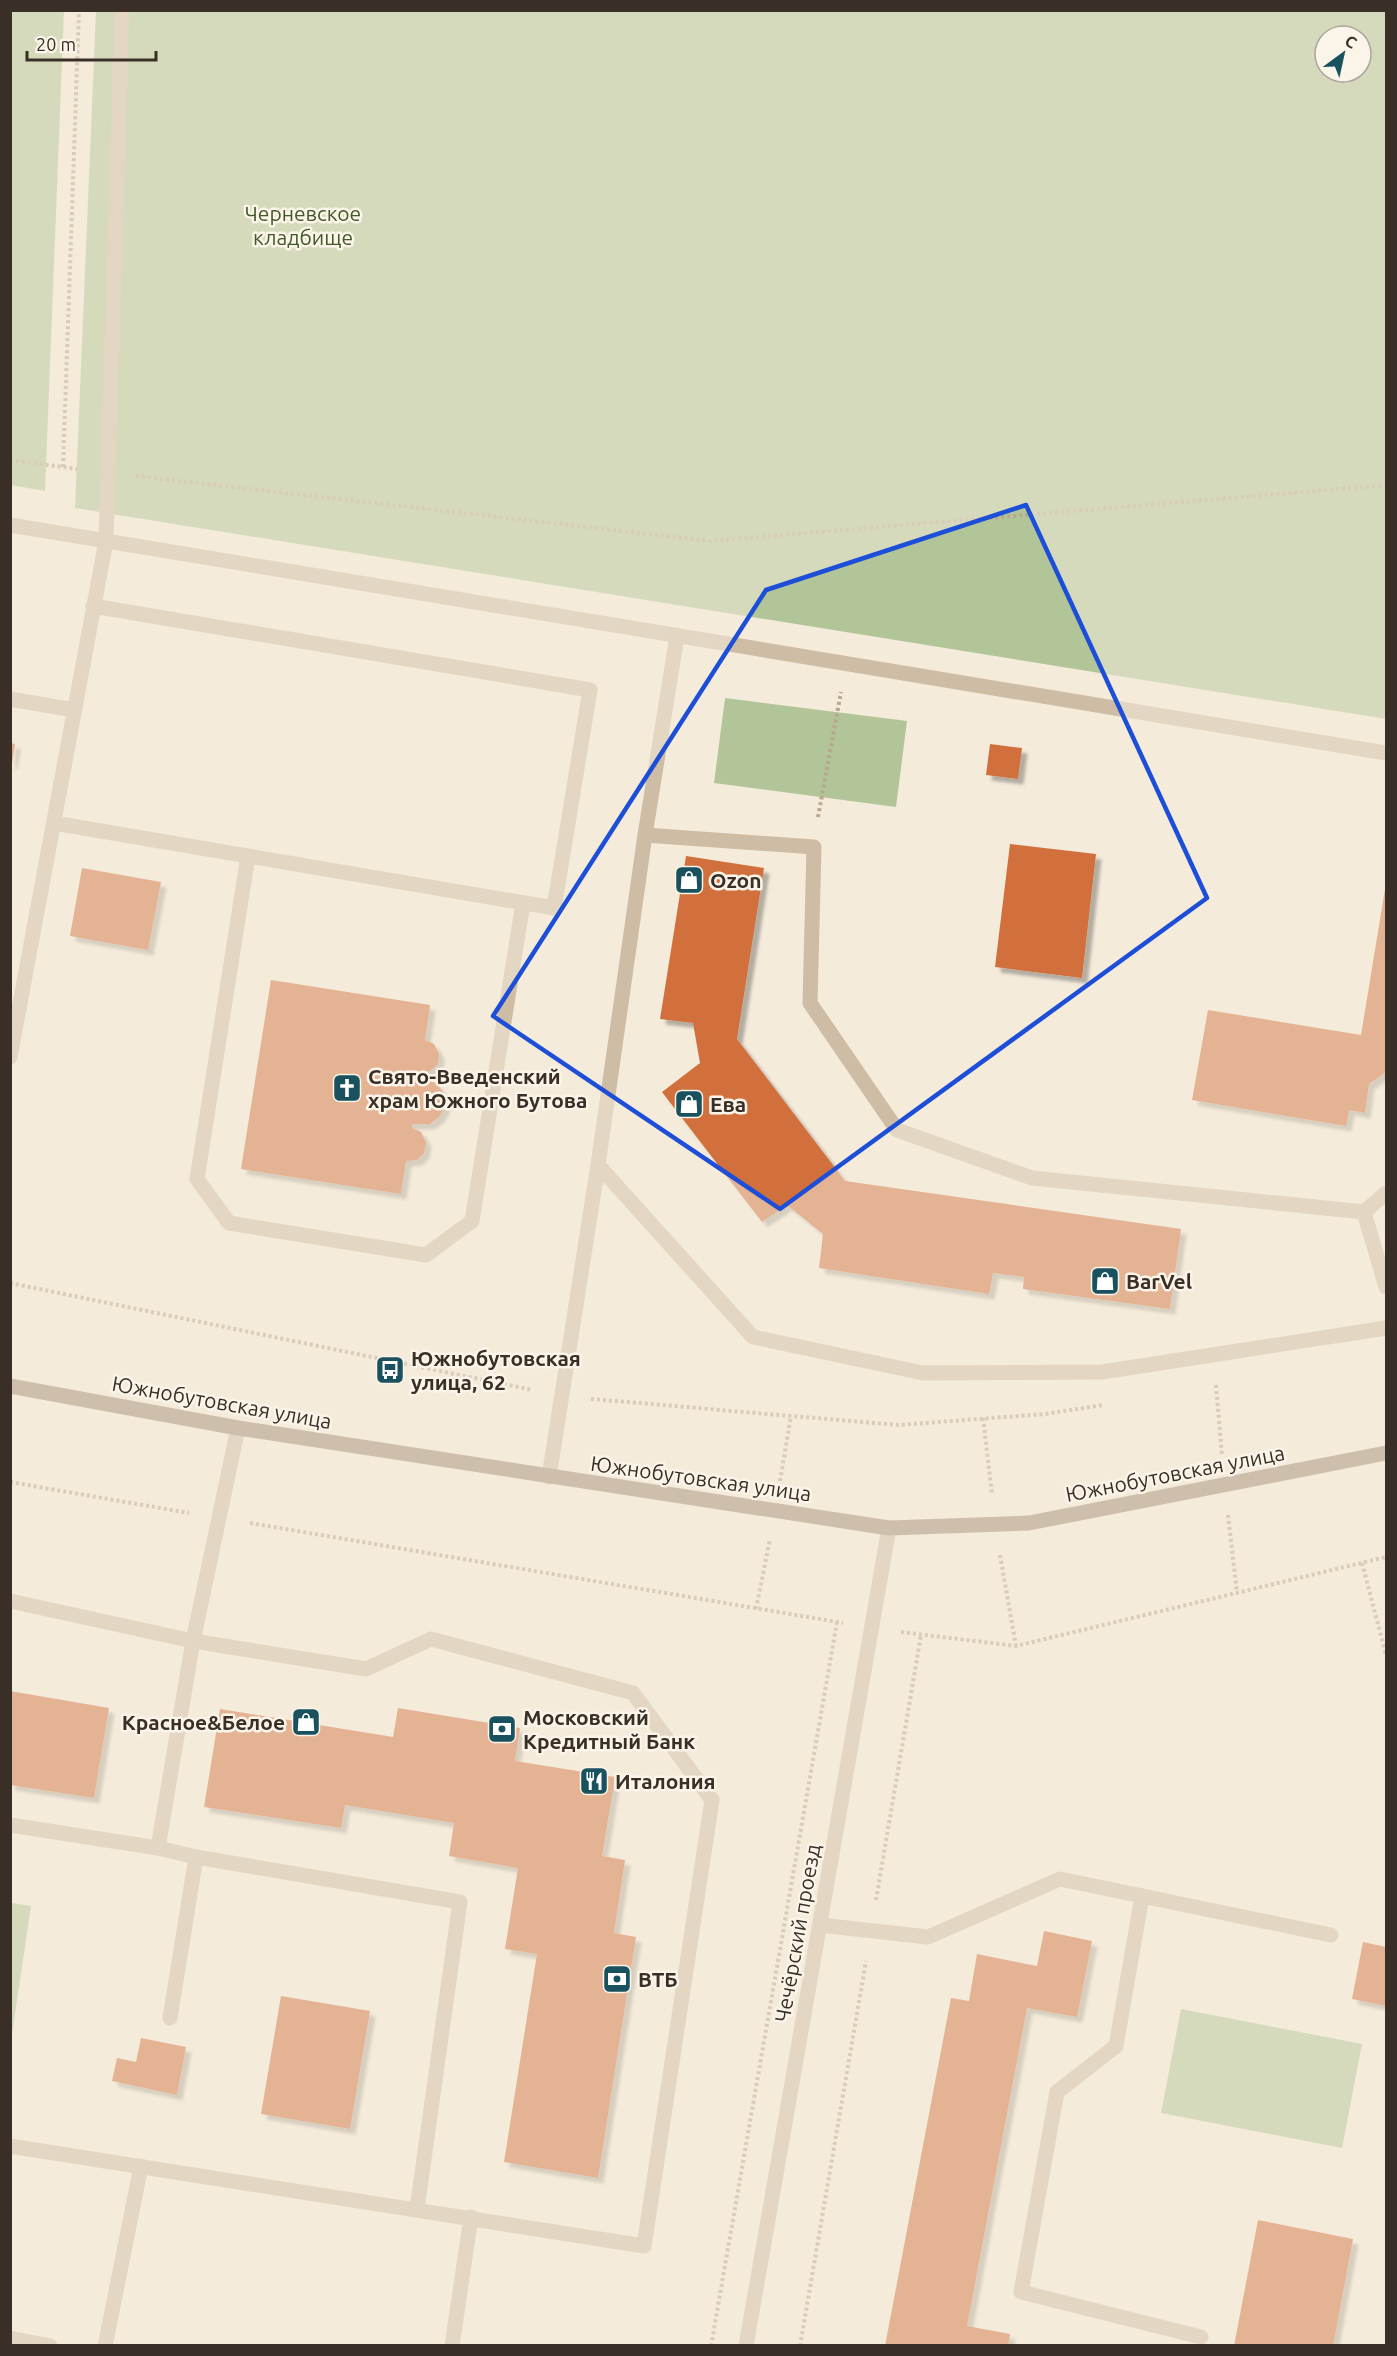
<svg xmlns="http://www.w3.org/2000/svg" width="1397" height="2356" viewBox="0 0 1397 2356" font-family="Ubuntu,sans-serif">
<defs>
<filter id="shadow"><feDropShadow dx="5.5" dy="5.5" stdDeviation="1.5" flood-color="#0004"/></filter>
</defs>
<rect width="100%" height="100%" fill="#f4ebdb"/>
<g fill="#b1c599" fill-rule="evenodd">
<polygon points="10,11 64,11 45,491 11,485"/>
<path d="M96 11H1386V719L75 508ZM1325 36H1361V72H1325Z"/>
<polygon points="725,698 907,721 896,807 714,783"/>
<polygon points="11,1903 31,1906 11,2041 10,1903"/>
<polygon points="1181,2009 1362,2044 1342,2148 1161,2113"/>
</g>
<g fill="#d1703c" filter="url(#shadow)">
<polygon points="10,743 15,744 12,764 10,764"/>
<polygon points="990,744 1022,748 1018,779 986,775"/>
<polygon points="1010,844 1096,854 1082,978 995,967"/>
<polygon points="686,856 764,868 737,1039 845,1181 1181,1229 1170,1309 1023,1289 1024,1277 993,1273 989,1294 819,1268 823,1234 787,1205 762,1222 662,1092 700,1063 693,1023 660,1019"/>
<polygon points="82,868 161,882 148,950 70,936"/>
<polygon points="1385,889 1386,1072 1369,1084 1365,1113 1349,1110 1346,1126 1192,1100 1208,1010 1361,1035"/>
<polygon points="271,980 430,1005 425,1040 434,1044 439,1054 438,1064 430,1071 420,1073 419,1077 436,1083 444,1093 445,1106 440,1116 430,1124 412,1124 412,1128 421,1132 426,1142 424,1153 417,1160 406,1161 401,1194 241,1169"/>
<polygon points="10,1691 109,1708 94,1798 10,1785"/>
<polygon points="398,1708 520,1728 515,1761 615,1777 602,1856 625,1860 614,1933 636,1937 598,2178 504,2162 537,1954 505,1949 518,1868 449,1856 454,1823 345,1805 341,1828 204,1807 220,1709 393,1737"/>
<polygon points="1044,1931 1092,1941 1077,2017 1027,2008 967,2326 1010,2334 1008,2346 885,2346 951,1998 969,2001 977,1954 1037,1966"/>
<polygon points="1363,1942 1386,1947 1386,2006 1352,1999"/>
<polygon points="281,1996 370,2011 350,2129 261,2114"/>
<polygon points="141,2038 186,2047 177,2095 112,2081 117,2058 136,2062"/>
<polygon points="1258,2220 1353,2239 1333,2346 1234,2346"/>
</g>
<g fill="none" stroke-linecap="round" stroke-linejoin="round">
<g stroke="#b9a68f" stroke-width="4" stroke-dasharray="3 3" stroke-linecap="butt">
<polyline points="10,460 78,469"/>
<polyline points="63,467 79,10"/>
<polyline points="136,476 711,541 1386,485"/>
<polyline points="818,817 841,692"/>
<polyline points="10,1283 533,1390"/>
<polyline points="1216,1385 1222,1456"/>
<polyline points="591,1399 898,1425 1045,1414 1103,1405"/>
<polyline points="983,1418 992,1494"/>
<polyline points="780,1481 791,1416"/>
<polyline points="10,1482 189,1513"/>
<polyline points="1228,1515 1237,1593"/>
<polyline points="250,1523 843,1623"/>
<polyline points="1000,1555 1016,1646"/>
<polyline points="1362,1563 1386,1655"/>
<polyline points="756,1609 770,1539"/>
<polyline points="901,1632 1016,1646 1386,1557"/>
<polyline points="876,1900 921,1635"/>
<polyline points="711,2346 837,1622"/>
<polyline points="800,2346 866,1961"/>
</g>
<g stroke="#cebca5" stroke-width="15">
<polyline points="10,525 1386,753"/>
<polyline points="10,699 74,710"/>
<polyline points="54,823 554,908 590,690 93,606"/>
<polyline points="645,835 677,636"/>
<polyline points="248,856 197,1179 229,1223 426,1255 472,1221 523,903"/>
<polyline points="10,1057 106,541"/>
<polyline points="598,1165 753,1337 923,1373 1102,1372 1386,1328"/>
<polyline points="1364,1212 1386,1193"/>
<polyline points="549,1477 598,1165 645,835 814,847 810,1003 897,1130 1032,1178 1364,1212 1386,1287"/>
<polyline points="10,1601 193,1641 366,1669 431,1639 633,1693 712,1800 644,2246 10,2146"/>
<polyline points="10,1825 158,1848 196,1857"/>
<polyline points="158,1848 193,1641 238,1428"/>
<polyline points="1142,1896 1116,2046 1057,2092 1021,2292 1201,2337"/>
<polyline points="820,1925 928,1937 1060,1879 1331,1935"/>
<polyline points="170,2018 196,1857 460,1902 417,2209"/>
<polyline points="10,2338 50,2346"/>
<polyline points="105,2346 141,2166"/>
<polyline points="452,2346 471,2217"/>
</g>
<g stroke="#cebca5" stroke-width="15">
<polyline points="106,541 122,10"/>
<polyline points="746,2346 889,1528"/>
</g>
<polyline stroke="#a18b76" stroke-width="15" points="10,1386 238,1428 889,1528 1029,1523 1386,1453"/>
</g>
<path d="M0 0H1397V2356H0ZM1026 505 1207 898 780 1209 493 1016 766 590Z" fill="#f4ebdb" fill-opacity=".55" fill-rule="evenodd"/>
<path fill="none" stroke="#1d4ed8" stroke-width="4.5" stroke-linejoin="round" d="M1026 505 1207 898 780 1209 493 1016 766 590Z"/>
<defs>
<g id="shop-square" transform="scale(1.5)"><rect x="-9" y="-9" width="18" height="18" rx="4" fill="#19525e" stroke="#fbf4e8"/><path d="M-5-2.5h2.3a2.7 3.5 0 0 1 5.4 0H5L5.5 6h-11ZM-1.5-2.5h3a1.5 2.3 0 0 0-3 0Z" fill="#fff"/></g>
<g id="church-square" transform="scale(1.5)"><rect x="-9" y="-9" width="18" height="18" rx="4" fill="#19525e" stroke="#fbf4e8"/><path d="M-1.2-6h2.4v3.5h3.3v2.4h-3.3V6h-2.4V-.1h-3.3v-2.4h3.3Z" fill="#fff"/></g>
<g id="bus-square" transform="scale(1.5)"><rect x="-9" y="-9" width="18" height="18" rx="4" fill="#19525e" stroke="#fbf4e8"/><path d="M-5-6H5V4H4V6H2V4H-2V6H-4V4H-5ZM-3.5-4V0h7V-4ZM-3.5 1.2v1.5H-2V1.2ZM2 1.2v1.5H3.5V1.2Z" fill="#fff"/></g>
<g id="bank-square" transform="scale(1.5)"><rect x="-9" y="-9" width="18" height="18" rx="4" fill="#19525e" stroke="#fbf4e8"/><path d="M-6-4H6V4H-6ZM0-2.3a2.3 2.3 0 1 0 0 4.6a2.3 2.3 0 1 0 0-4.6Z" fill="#fff"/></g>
<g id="restaurant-square" transform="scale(1.5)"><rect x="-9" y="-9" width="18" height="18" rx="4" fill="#19525e" stroke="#fbf4e8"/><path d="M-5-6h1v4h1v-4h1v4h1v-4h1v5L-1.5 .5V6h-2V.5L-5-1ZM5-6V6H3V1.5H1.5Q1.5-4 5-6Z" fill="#fff"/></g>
</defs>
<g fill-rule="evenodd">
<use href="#shop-square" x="689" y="880"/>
<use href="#church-square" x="347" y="1088"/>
<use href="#shop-square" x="689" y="1104"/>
<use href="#shop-square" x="1105" y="1281"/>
<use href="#bus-square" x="390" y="1370"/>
<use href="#shop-square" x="306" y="1722"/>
<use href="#bank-square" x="502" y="1729"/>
<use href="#restaurant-square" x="594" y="1781"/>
<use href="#bank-square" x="617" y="1979"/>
</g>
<g text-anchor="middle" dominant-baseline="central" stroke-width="5" stroke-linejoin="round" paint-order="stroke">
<g font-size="21" fill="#425929" stroke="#fbf4e8">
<text x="303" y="213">Черневское<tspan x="303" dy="24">кладбище</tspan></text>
</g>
<g font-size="21" font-weight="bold" fill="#392f27" stroke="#fbf4e8" text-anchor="start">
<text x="710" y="880">Ozon</text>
<text x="368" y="1076">Свято-Введенский<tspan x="368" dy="24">храм Южного Бутова</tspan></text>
<text x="710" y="1104">Ева</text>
<text x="1126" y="1281">BarVel</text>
<text x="411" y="1358">Южнобутовская<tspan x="411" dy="24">улица, 62</tspan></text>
<text x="523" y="1717">Московский<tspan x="523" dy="24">Кредитный Банк</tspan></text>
<text x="285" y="1722" text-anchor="end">Красное&amp;Белое</text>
<text x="615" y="1781">Италония</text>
<text x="638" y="1979">ВТБ</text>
</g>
<g font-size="21" fill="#392f27" stroke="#fbf4e8">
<text transform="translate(222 1402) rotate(10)">Южнобутовская улица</text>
<text transform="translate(1175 1473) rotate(-11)">Южнобутовская улица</text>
<text transform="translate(701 1478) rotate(8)">Южнобутовская улица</text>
<text transform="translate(797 1933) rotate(-80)">Чечёрский проезд</text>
</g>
</g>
<rect width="1397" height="2356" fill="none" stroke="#392f27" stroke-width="24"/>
<g transform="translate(1343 54) rotate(33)"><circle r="28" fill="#fbf4e8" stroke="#ada59b" stroke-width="1.5"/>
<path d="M0-4.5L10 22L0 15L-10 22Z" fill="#19525e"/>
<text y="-9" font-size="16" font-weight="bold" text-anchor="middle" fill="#392f27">С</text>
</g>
<path d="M27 51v9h129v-9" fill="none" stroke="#392f27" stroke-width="3"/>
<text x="36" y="51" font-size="18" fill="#392f27" stroke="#fbf4e8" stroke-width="4.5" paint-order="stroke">20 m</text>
</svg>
